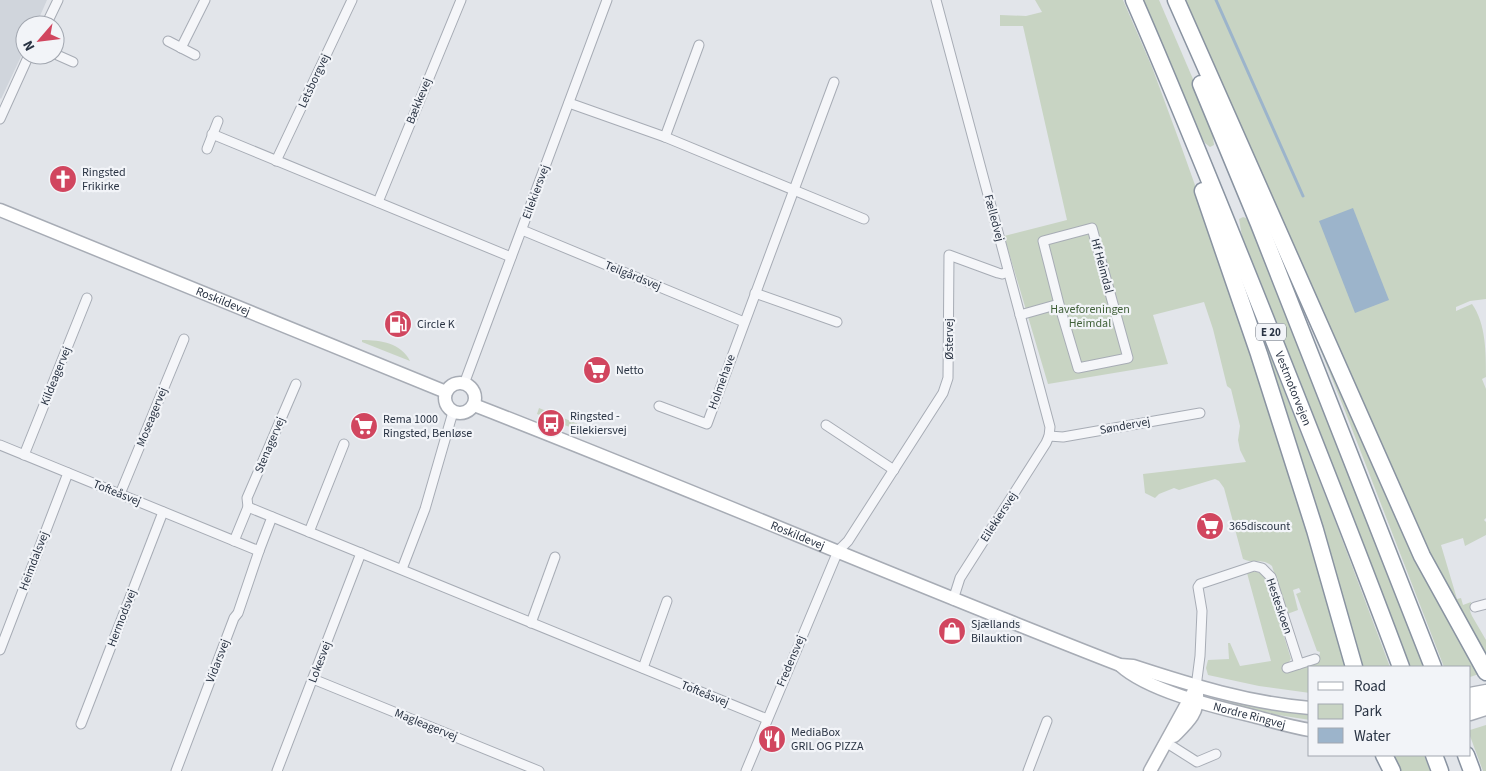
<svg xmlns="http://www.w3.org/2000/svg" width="1486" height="771" viewBox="0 0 1486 771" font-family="'Source Sans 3',sans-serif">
<rect width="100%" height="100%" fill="#e2e5ea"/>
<polygon fill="#d0d5dc" points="0,0 47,0 36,25 25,25 25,48 1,99 0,98"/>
<g fill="#c8d4c3">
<path d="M1035 0H1123L1152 67 1180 143 1252 345 1348 667H1310V693L1259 686 1208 675 1206 668 1208 660 1229 659 1228 643H1230L1240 666 1271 661 1247 573C1256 570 1262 572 1267 580L1291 659 1286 666 1318 662 1320 652 1317 651 1297 596 1296 594 1301 592 1299 588 1293 590 1298 610 1287 614 1272 566C1260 557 1256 565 1243 559L1224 488 1219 481 1215 479 1179 490 1174 488 1159 494 1155 498 1145 493 1143 474 1246 462 1240 450 1238 440 1240 426 1231 389 1227 386 1213 329 1204 302 1153 315 1168 364 1048 384 1004 236 1067 220 1023 26H1000V15L1026 16 1042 12Z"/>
<polygon points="1141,0 1159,0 1205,107 1212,130 1214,145 1210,147 1205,143 1198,131"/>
<path d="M1179 0H1486V299L1470 301 1456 307V311L1472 304C1486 324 1486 352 1486 377L1482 379 1486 389V518L1484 520 1486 522V535L1465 546 1463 538 1441 545 1457 599 1461 598 1463 605 1471 602 1470 611 1472 616 1486 640V656L1455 601 1415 523Z"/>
<polygon points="1243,217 1246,218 1258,236 1427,667 1408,667 1243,242 1239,219"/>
<polygon points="1298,294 1479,674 1470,677 1470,667 1444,667 1345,411"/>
<polygon points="1253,312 1331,510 1390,667 1361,667 1250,313"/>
<path d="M362 340C381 340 401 343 410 361L362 342Z"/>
<polygon points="539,408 590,429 587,434 537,414"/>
<polygon points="1224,699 1259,707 1310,714 1310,720 1266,713 1222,702"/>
<polygon points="1486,725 1486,771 1483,771 1470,736 1470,730"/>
<polygon points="1389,755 1424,755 1430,771 1397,771"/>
</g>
<polygon fill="#9cb4cb" points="1353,208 1389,300 1355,313 1319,221"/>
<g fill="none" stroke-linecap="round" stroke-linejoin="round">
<polyline stroke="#9cb4cb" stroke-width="3" points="1216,0 1303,196"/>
<g stroke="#a7acb5" stroke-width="11">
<g id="street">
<polyline points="936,0 1050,427 1049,436 1046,443 960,578 953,600"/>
<polyline points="46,25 58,0"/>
<polyline points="168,41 195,55"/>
<polyline points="181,48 205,0"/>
<polyline points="55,54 73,62"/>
<polyline points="569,103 665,137 864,219"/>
<polyline points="0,119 29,55"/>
<polyline points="212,134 511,257"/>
<polyline points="665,137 699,45"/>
<polyline points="207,149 218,121"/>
<polyline points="276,161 352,0"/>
<polyline points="378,202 461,0"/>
<polyline points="522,230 744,322"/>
<polyline points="755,293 837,322"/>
<polyline points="1020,315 1059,304 1078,368 1128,358 1092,228 1043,241 1059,304"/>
<polyline points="464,384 607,0"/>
<polyline points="659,406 707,424 834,82"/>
<polyline points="826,425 894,470"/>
<polyline points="1049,436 1063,437 1200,413"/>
<polyline points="0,445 259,551 272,517"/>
<polyline points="24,455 87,298"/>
<polyline points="120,494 184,339"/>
<polyline points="248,507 247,498 296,384"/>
<polyline points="309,532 344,444"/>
<polyline points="234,541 248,507 767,719"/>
<polyline points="402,569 425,509 453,412"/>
<polyline points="1475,607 1486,604"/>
<polyline points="531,623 555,557"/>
<polyline points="0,650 68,473"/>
<polyline points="643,668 667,601"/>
<polyline points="1287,668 1315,659"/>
<polyline points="313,679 539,771"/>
<polyline points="1196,687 1200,656 1202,611 1198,587 1200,584 1254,566 1262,568 1271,577 1299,664"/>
<polyline points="81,724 163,512"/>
<polyline points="1167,743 1197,762 1216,754"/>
<polyline points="176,771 234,618 238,613 259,551"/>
<polyline points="277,771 361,553"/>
<polyline points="746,771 838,551 848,541 943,393 948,378 949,255 998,273 1002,274 1008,272"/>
<polyline points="1028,771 1047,721"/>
</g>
</g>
<g stroke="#a7acb5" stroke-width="15">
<g id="secondary">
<path id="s1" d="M0 210 446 392"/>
<circle cx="460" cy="398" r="15"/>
<path id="s2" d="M474 405C690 489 904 581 1120 665L1133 666C1191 685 1249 703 1310 708"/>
<path id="s3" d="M1120 665C1148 691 1216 707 1253 716 1272 721 1291 727 1310 730"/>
<polyline points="1470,694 1486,691"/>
<polyline points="1470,714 1486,709"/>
<path d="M1174 736C1187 723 1199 713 1197 694"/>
<polyline points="1150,771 1194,691"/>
</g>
</g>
<g stroke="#8993a1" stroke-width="19">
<g id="highway">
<path id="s4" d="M1134 0C1176 96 1215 193 1254 290 1304 415 1354 541 1401 667"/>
<polyline points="1176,0 1422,556 1486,672"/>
<polyline points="1201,84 1259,224 1433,667"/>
<polyline points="1203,191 1259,354 1315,530 1354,667"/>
<polyline points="1470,706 1486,700"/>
<polyline points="1384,755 1392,771"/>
<polyline points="1434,755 1440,771"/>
<polyline points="1466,755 1472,771"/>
</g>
</g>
<use href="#street" stroke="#f5f6f9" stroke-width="9"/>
<use href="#secondary" stroke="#fff" stroke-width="12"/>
<use href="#highway" stroke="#fff" stroke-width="16"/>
</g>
<defs>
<g id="church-disc" transform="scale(1.4375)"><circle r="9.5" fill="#d1465f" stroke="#f2f4f8"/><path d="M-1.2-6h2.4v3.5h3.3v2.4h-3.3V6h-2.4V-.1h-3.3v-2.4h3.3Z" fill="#fff"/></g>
<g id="fuel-disc" transform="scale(1.4375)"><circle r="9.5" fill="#d1465f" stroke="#f2f4f8"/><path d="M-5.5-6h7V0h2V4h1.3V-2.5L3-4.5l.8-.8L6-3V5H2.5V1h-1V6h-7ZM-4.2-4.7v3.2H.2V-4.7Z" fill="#fff"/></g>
<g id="supermarket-disc" transform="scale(1.4375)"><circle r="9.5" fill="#d1465f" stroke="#f2f4f8"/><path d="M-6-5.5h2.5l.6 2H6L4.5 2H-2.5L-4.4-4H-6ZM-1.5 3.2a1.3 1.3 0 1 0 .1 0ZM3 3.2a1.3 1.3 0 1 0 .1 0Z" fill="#fff"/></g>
<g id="bus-disc" transform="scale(1.4375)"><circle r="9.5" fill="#d1465f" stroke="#f2f4f8"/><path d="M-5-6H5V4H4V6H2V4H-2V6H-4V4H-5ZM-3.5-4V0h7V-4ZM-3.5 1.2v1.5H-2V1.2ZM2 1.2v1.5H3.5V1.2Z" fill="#fff"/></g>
<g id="shop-disc" transform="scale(1.4375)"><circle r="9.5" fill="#d1465f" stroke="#f2f4f8"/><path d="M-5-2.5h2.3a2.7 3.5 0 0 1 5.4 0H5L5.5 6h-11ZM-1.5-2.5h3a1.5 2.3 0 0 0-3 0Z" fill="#fff"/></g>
<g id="restaurant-disc" transform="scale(1.4375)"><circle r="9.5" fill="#d1465f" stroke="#f2f4f8"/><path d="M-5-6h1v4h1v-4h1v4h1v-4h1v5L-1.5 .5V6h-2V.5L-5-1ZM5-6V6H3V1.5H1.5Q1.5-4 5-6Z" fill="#fff"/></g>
</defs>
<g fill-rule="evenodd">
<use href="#church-disc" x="63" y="179"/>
<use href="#fuel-disc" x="398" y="324"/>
<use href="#supermarket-disc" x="597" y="370"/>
<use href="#bus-disc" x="551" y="423"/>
<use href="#supermarket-disc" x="364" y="426"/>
<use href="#supermarket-disc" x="1210" y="526"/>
<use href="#shop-disc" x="952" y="631"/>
<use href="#restaurant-disc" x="772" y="739"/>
</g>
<g text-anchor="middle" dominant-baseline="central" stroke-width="4.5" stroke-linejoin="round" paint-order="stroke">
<rect fill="#f2f4f8" stroke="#656d79" stroke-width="1" x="1256" y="323.5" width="30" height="17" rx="4"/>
<g font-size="11" font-weight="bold" fill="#293343">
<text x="1271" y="332">E 20</text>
</g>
<g font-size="12" fill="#293343" stroke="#f2f4f8">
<text transform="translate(314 81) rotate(-65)">Letsborgvej</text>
<text transform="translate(419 101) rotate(-68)">Bækkevej</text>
<text transform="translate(536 192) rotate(-70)">Eilekiersvej</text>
<text transform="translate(994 218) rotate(75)">Fælledvej</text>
<text transform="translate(1102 266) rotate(75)">Hf Heimdal</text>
<text transform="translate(633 276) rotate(22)">Teilgårdsvej</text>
<text stroke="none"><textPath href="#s1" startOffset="241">Roskildevej</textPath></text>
<text transform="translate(949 339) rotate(-90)">Østervej</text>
<text transform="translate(56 376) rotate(-68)">Kildeagervej</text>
<text transform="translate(722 382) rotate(-70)">Holmehave</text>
<text stroke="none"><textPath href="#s4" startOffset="420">Vestmotorvejen</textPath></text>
<text transform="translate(152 417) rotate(-68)">Moseagervej</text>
<text transform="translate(1125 426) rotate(-10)">Søndervej</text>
<text transform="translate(270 445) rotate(-67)">Stenagervej</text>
<text transform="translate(117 493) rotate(22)">Tofteåsvej</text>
<text transform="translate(999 517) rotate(-57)">Eilekiersvej</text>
<text stroke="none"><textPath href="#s2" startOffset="349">Roskildevej</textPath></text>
<text transform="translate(34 561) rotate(-69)">Heimdalsvej</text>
<text transform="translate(1279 606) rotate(71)">Hesteskoen</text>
<text transform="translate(122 618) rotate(-69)">Hermodsvej</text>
<text transform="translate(218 661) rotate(-69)">Vidarsvej</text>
<text transform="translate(791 661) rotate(-67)">Fredensvej</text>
<text transform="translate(320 662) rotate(-69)">Lokesvej</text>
<text transform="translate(705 694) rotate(22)">Tofteåsvej</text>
<text stroke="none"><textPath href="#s3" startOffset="140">Nordre Ringvej</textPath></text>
<text transform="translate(426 725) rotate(22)">Magleagervej</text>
</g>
<g font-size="12" fill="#293343" stroke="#f2f4f8" text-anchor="start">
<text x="82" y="172">Ringsted<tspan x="82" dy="14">Frikirke</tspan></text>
<text x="417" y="324">Circle K</text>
<text x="616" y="370">Netto</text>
<text x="570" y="416">Ringsted -<tspan x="570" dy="14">Eilekiersvej</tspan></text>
<text x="383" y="419">Rema 1000<tspan x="383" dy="14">Ringsted, Benløse</tspan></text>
<text x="1229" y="526">365discount</text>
<text x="971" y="624">Sjællands<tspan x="971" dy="14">Bilauktion</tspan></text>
<text x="791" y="732">MediaBox<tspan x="791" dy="14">GRIL OG PIZZA</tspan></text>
</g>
<g font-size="12" fill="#3f5f37" stroke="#f2f4f8">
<text x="1090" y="309">Haveforeningen<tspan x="1090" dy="14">Heimdal</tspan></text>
</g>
</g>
<rect x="1308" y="666" width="162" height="90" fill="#f2f4f8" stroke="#a2a7b0"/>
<rect x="1318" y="682" width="25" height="8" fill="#ffffff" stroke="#a2a7b0"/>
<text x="1354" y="691" font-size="15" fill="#293343">Road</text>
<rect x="1318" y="704" width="25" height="15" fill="#c8d4c3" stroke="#a2a7b0"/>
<text x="1354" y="716" font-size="15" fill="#293343">Park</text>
<rect x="1318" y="728" width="25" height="15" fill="#9cb4cb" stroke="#a2a7b0"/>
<text x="1354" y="741" font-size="15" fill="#293343">Water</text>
<g transform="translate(40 40) rotate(242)"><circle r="24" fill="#f2f4f8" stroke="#a2a7b0"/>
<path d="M0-4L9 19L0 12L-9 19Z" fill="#d1465f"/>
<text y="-8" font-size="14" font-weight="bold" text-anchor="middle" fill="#293343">N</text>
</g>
</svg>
